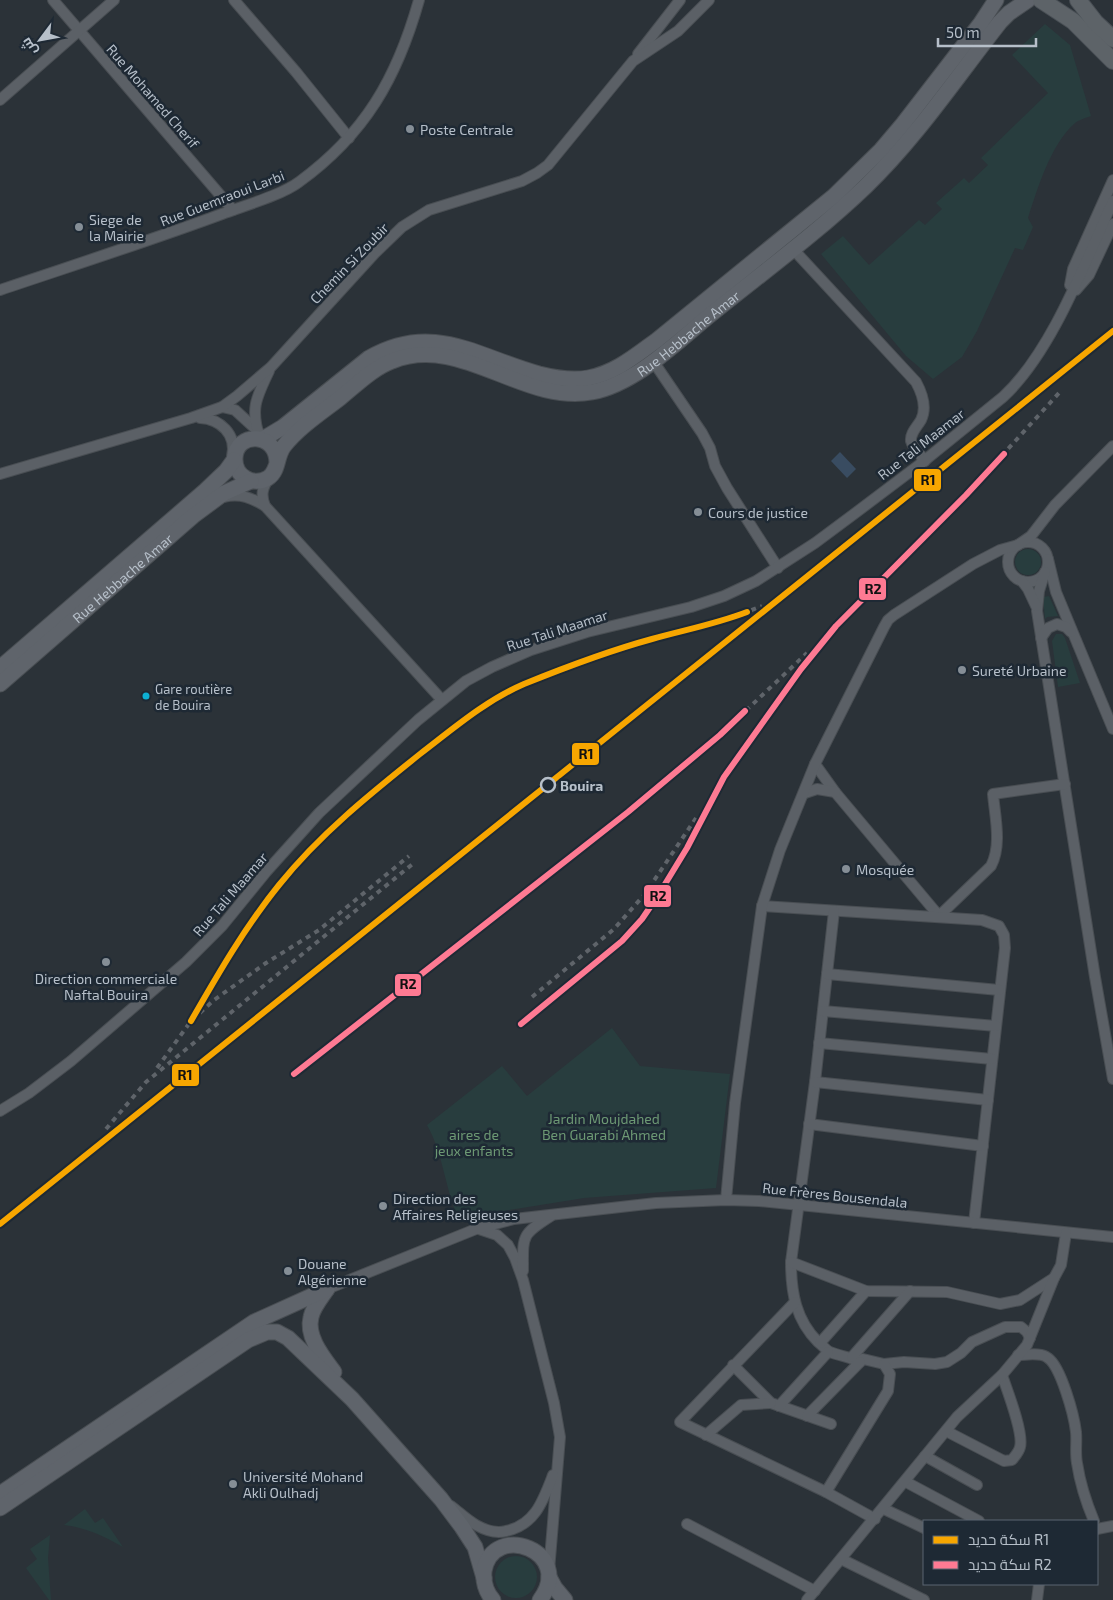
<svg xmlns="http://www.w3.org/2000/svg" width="1113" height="1600" viewBox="0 0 1113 1600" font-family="'Exo 2',Cairo,sans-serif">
<rect width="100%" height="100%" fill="#2b3238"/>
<g fill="#283d3e">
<path d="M1045 24 1070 45 1091 116C1086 118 1078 120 1074 124 1051 144 1037 190 1028 218L1033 227 1023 250 1015 248 977 331 962 357 933 379 906 356 821 254 843 236 869 265 919 220 925 225 942 209 936 203 964 178 969 183 988 165 981 158 1048 93 1012 55Z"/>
<circle cx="1028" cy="562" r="13"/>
<polygon points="1049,596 1058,616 1047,617 1045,619 1043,597"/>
<polygon points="1056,634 1062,634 1065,638 1080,683 1058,687 1052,641"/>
<path d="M612 1028 640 1066 730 1074 716 1188 584 1198 485 1214 460 1222C445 1191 444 1155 427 1125L502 1066 527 1096Z"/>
<path d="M85 1509 95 1523 103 1518 123 1547C103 1536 88 1528 64 1525Z"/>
<polygon points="50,1535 48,1558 51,1600 49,1600 26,1568 37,1559 30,1549"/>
<circle cx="516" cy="1577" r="21"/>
</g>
<polygon fill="#394c61" points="840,452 856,469 847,478 831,461"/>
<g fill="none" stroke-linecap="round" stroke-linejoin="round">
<g stroke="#494e53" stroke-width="12">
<g id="minor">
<polyline points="53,0 233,210"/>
<polyline points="234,0 296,72 349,138"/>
<polyline points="638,54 680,0"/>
<polyline points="0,100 114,0"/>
<path d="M792 248 916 382C922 393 927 408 921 420 917 427 910 433 911 441 913 448 921 455 925 461"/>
<polyline points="1070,285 1073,269 1113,180"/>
<path d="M0 290C74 265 149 241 222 214 243 206 282 195 299 182 365 134 397 78 419 0"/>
<polyline points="1076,290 1089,275 1113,224"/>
<polyline points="653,361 702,433 710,448 715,466 727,488 778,568"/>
<polyline points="222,407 235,410 258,431"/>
<path d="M200 418C220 419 237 434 232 456"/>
<path d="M260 439C250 409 256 398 269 371"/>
<polyline points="0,474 191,418 222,407 237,396 271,367 375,253 402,227 429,210 522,181 537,173 548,165 633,61 678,31 709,0"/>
<path d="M224 497C240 493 252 498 265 506L442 700"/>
<path d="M265 506C260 494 263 486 270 477"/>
<circle cx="1028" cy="562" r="20"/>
<polyline points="1048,559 1056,592 1113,729"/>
<polyline points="1045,572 1039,591 1037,611 1095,977 1113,1079"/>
<polyline points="1022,581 1028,589 1036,606"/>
<polyline points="1041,638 1048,628 1057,624 1066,627 1071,632"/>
<path d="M815 764 835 792 939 916 991 866C1002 845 995 817 993 794L1065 784"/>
<polyline points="805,793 817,789 835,792"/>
<polyline points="762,906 982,920 999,926 1004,935 1005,948 974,1223"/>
<path d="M834 911 815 1082 791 1262C791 1293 796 1320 818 1342 822 1345 826 1350 830 1352 840 1356 850 1357 860 1362L863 1359 884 1364 904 1362 935 1364 947 1362 961 1353 972 1342 1005 1327H1021L1027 1332 1030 1338"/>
<polyline points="827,974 999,990"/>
<polyline points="823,1011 996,1026"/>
<polyline points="819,1043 992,1059"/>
<polyline points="815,1082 988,1100"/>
<path d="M0 1111 29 1093 71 1061 186 962 222 926 266 872 319 813 418 720 466 681 492 667 531 650 587 632 691 607 724 596 756 581 815 543 854 514 919 465 1003 397C1052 352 1085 262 1113 201"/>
<polyline points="809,1124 983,1146"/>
<polyline points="726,1200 735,1103 762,906 780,850 815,764 884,627 888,620 894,615 973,564 1000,550 1018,545 1031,536 1055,505 1113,446"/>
<polyline points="479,1229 497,1235 508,1245 515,1258 523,1280 554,1403 560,1437 549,1571"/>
<polyline points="791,1262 866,1291 947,1292 1000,1304 1020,1300 1054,1278"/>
<path d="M523 1271C523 1235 521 1235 551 1216"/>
<polyline points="327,1289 476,1229 514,1219 656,1203 726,1200 759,1201 1113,1237"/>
<polyline points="795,1302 680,1422 826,1492 875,1519"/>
<polyline points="820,1343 866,1291"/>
<path d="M1018 1355C1027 1355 1041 1352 1048 1358 1061 1367 1074 1415 1076 1432 1077 1442 1075 1453 1077 1463 1080 1483 1086 1502 1094 1521"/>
<polyline points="852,1357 910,1291"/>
<polyline points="733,1365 771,1403 831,1424"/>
<polyline points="779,1406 828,1352"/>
<polyline points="807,1416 860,1362"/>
<path d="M946 1431 1004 1461 1012 1460C1015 1456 1019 1452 1020 1447 1024 1433 1007 1390 1002 1375"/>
<polyline points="706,1435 741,1405 771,1403"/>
<polyline points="925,1456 977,1485"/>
<polyline points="906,1482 979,1521"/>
<polyline points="826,1492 888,1391 890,1374 884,1364"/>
<path d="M451 1506C459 1512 467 1520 476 1525 485 1530 496 1534 506 1531 535 1525 543 1501 553 1475"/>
<polyline points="884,1509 924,1528"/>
<polyline points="687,1524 815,1591"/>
<polyline points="1097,1529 1113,1526"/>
<polyline points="841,1559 924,1600"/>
<polyline points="807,1600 957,1417 1002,1375 1027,1345 1054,1278 1061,1265 1066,1233"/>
<polyline points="1037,1600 1039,1584"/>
</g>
</g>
<g stroke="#494e53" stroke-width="17">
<g id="secondary">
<path d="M263 439 283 427 369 358C433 321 477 357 539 374 555 378 571 381 588 378 615 373 635 356 657 340L834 196 881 150 903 124 981 23 996 0"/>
<path id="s1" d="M277 463C277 432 236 431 235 458 234 476 253 487 268 478 279 471 276 456 284 446 299 427 322 412 340 398 356 385 373 368 392 361 461 333 523 405 592 392 635 384 677 342 710 315 762 273 817 233 866 186 916 138 956 78 1000 22L1009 13 1028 0"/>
<polyline points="0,668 205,491 226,471 234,460"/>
<path id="s2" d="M0 684 193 516 224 493 251 481"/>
<path d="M327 1289C321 1298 313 1307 311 1317 306 1337 323 1357 334 1372"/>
<polyline points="0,1494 254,1322 327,1289"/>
<polyline points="0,1508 248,1340 267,1332 277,1332 288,1338 352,1399 441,1499 462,1527 475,1547 484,1578"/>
<polyline points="549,1577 555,1588 565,1600"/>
<path d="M493 1600C486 1592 483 1582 484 1571 493 1520 576 1552 540 1600"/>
</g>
</g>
<g stroke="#494f55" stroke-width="18">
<g id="primary">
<polyline points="1041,0 1073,21 1113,61"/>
<polyline points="1078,0 1095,22 1113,39"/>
</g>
</g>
<use href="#minor" stroke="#5b6066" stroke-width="10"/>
<use href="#secondary" stroke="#5f646b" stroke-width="15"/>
<use href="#primary" stroke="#5d6368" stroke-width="16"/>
<g stroke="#5f646a" stroke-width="4" stroke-dasharray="5 5" stroke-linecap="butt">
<polyline points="532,997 614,929 645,894 696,818"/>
<path d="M191 1021C218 974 245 927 279 885 319 835 369 794 420 754 453 728 484 702 522 685 565 666 609 651 654 638 691 628 727 620 762 606"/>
<polyline points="521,1024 622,941 642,919 659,894 687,848 724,777 801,669 836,626 966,495 1059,393"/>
<polyline points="157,1068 191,1021 214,1000 266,963 319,930 409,856"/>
<polyline points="294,1074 628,812 720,735 807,653"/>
<polyline points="106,1129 146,1082 415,862"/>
</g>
<g stroke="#1e2934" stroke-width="10">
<g id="rail-1">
<path d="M191 1021C218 974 245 927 279 885 320 834 370 794 420 754 454 728 485 701 524 684 566 667 608 651 652 639 684 630 716 624 747 612"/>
<polyline points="0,1224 1113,331"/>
</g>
</g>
<g stroke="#1e2934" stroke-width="10">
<g id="rail-2">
<polyline points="521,1024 622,941 642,919 659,894 687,848 724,777 801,669 836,626 966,495 1004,454"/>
<polyline points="294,1074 628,812 720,735 745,711"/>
</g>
</g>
<use href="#rail-1" stroke="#f7a600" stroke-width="6"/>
<use href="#rail-2" stroke="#fe7a93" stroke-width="6"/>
</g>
<g fill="#858e96" stroke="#1e2934" stroke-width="2">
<circle cx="410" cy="129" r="5"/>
<circle cx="79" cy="227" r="5"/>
<circle cx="698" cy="512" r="5"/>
<circle cx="962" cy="670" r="5"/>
<circle cx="846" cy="869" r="5"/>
<circle cx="106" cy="962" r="5"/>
<circle cx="383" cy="1206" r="5"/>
<circle cx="288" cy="1271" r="5"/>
<circle cx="233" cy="1484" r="5"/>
</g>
<circle fill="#0dafd3" stroke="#1e2934" stroke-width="2" cx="146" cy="696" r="4.5"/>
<circle fill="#1e2934" stroke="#b6bfc9" stroke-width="2.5" cx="548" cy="785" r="7"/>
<g text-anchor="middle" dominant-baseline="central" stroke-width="5" stroke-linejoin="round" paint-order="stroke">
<g font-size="13" fill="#b6bfc9" stroke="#1e2934" text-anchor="start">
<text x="155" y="689">Gare routière<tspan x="155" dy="16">de Bouira</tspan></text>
</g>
<g font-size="14" fill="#b6bfc9" stroke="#1e2934">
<text transform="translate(153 96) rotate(49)">Rue Mohamed Cherif</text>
<text transform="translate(222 198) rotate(-21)">Rue Guemraoui Larbi</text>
<text transform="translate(349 263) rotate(-46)">Chemin Si Zoubir</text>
<text stroke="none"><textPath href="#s1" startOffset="610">Rue Hebbache Amar</textPath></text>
<text transform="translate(921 444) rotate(-38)">Rue Tali Maamar</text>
<text stroke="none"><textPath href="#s2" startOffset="162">Rue Hebbache Amar</textPath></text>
<text transform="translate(557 630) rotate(-18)">Rue Tali Maamar</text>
<text transform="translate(230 894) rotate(-49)">Rue Tali Maamar</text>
<text transform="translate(835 1195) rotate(6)">Rue Frères Bousendala</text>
</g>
<g font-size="14" fill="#b6bfc9" stroke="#1e2934" text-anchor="start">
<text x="420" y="129">Poste Centrale</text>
<text x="89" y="219">Siege de<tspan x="89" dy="16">la Mairie</tspan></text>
<text x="708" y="512">Cours de justice</text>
<text x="972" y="670">Sureté Urbaine</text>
<text x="856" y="869">Mosquée</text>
<text x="106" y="978" text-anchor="middle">Direction commerciale<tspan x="106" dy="16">Naftal Bouira</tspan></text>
<text x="393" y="1198">Direction des<tspan x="393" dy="16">Affaires Religieuses</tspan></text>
<text x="298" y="1263">Douane<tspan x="298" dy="16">Algérienne</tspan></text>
<text x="243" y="1476">Université Mohand<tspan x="243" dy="16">Akli Oulhadj</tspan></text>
</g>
<g font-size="14" font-weight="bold" fill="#b6bfc9" stroke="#1e2934" text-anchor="start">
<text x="560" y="785">Bouira</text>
</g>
<g font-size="14" fill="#6d9974" stroke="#1e2934">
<text x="604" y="1118">Jardin Moujdahed<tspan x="604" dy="16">Ben Guarabi Ahmed</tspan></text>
<text x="474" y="1134">aires de<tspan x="474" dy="16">jeux enfants</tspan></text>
</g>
</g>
<g stroke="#1e2934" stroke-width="2">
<rect x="913" y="468" width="29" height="24" rx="5" fill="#f7a600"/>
<rect x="858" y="577" width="29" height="24" rx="5" fill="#fe7a93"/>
<rect x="571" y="742" width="29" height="24" rx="5" fill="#f7a600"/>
<rect x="643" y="884" width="29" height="24" rx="5" fill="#fe7a93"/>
<rect x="394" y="973" width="28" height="24" rx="5" fill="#fe7a93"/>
<rect x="171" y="1063" width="29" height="24" rx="5" fill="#f7a600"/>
</g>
<g font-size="14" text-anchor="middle" font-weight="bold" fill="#111">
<text x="928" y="485">R1</text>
<text x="873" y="594">R2</text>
<text x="586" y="759">R1</text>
<text x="658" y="901">R2</text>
<text x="408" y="989">R2</text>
<text x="185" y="1080">R1</text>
</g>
<rect x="923" y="1520" width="175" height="65" fill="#1e2934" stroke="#5b6570"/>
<rect x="933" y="1536" width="25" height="8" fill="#f7a600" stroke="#5b6570"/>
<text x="968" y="1545" font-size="15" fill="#b6bfc9">سكة حديد R1</text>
<rect x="933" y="1561" width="25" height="8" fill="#fe7a93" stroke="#5b6570"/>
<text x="968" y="1570" font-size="15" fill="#b6bfc9">سكة حديد R2</text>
<g transform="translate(40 40) rotate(238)" stroke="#1e2934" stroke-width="4" paint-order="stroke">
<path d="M0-4L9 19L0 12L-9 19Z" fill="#b6bfc9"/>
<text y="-8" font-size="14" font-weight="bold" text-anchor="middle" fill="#b6bfc9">ش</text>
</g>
<path d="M938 38v8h98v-8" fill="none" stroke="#b6bfc9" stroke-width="2.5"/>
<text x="946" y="38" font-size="15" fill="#b6bfc9" stroke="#1e2934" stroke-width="4" paint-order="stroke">50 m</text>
</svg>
